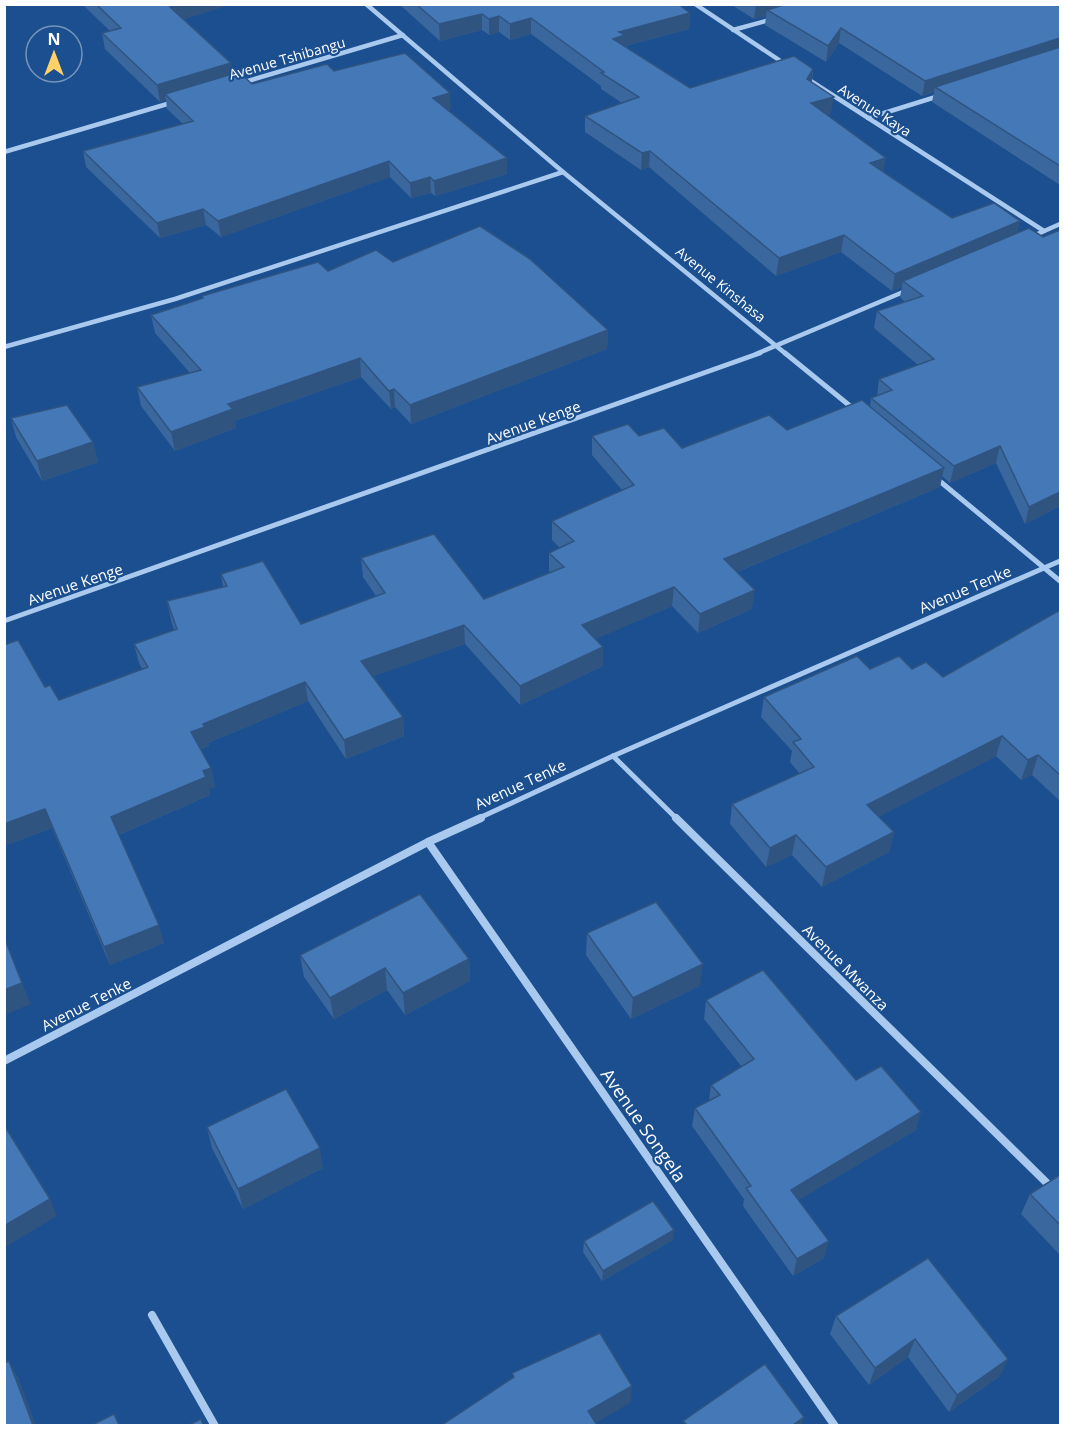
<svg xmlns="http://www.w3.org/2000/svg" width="1065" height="1430" viewBox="0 0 1065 1430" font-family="'Open Sans',sans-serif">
<rect width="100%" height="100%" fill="#1b4f8f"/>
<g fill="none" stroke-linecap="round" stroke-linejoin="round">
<g stroke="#a9c9ee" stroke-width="4.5">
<polyline points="366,4 563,172 786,354"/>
<polyline points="695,4 785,64"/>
<polyline points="733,30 773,19"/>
<polyline points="806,78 1044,231"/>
<polyline points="241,83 403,35"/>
<polyline points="868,118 939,96"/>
<polyline points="4,152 174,102"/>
<polyline points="1033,236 1060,224"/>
<polyline points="4,347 175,299 563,172"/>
<polyline points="756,354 908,290"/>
</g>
<g stroke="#a9c9ee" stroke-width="5">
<polyline points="785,353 855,410"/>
<polyline points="936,478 1060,581"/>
<polyline points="4,621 760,353"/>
<polyline points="613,756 677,819"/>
<polyline points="477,819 613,756 1060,561"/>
</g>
<g stroke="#a9c9ee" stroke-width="8">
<polyline points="676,818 1060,1196"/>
<polyline points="428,842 835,1426"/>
<polyline points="4,1061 428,842 481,818"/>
<polyline points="152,1315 215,1426"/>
</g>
</g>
<g fill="#3a679d">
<polygon points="82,4 232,4 184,19 231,63 232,74 252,84 334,71 451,109 447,110 507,174 435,196 431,193 411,198 390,177 221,237 206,225 160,238 86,167 83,151 183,124 167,109 166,100 160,102 105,49 102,33 110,31"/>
<polygon points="399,4 678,4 690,13 689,29 625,46 690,88 813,69 812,82 831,113 827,115 884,173 952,218 1017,232 1043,237 1060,230 1060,506 1025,524 996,463 950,483 942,476 940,487 737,572 752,609 698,633 672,606 595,639 603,647 603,666 520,705 465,644 373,676 403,717 404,736 346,759 308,701 208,743 209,746 200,749 211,768 215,787 209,789 210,795 119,835 164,943 110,965 52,828 4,846 45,687 59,700 142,669 139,663 134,644 174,630 171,620 167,601 223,587 221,574 301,624 376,596 363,577 361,558 484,599 550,573 549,572 549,553 560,548 552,540 552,521 622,490 592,455 592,436 639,436 682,448 787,430 870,407 871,398 877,396 879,379 918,365 874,328 877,311 905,302 900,297 902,287 892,291 841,252 776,276 649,167 641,170 585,132 585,116 622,103 601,89 601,86 531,34 510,40 499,32 489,35 482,30 440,41"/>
<polygon points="730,4 1060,4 1060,185 932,102 934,92 922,96 839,43 826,62 765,25 766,16 754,19"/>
<polygon points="393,262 608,330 607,349 411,424 395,407 391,409 361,377 235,421 236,428 175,451 141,406 137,387 190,373 155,333 151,315 202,298 202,296 328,271"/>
<polygon points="11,418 93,442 98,462 42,481 16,437"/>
<polygon points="1060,611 1060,801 1032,775 1021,780 996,756 878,817 894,832 889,852 822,887 792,855 766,867 730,824 732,804 800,774 790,762 792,751 761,717 764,697 870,669 912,669 943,677"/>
<polygon points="587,933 700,986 631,1019 586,955"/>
<polygon points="300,955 469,959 470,981 405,1015 387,990 334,1019 304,977"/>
<polygon points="706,1000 856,1080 916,1130 798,1200 824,1258 793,1276 743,1206 744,1199 692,1126 695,1108 709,1101 711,1085 742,1067 704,1019"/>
<polygon points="207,1127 323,1168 243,1209 212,1148"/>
<polygon points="1060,1175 1060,1255 1021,1214 1030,1194"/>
<polygon points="673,1240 602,1281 583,1252 584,1241"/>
<polygon points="928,1258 1000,1376 949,1412 908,1357 869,1385 830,1334 836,1316"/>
</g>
<g fill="#305480">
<polygon points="177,4 232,4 173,23 170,7"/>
<polygon points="756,4 808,4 767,10 766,16 754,19"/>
<polygon points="690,13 689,29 624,46 613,39 619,32"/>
<polygon points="482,14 482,30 440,41 439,24"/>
<polygon points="499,16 499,32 489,35 489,19"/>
<polygon points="531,18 531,34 510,40 510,24"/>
<polygon points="841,28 839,43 826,62 828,46"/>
<polygon points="1060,38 1060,45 1059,53 935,87 934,92 922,96 925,81"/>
<polygon points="231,63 233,80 165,94 166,100 160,102 157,85"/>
<polygon points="813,69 811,85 807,79"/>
<polygon points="450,93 451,109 433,113 433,98"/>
<polygon points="834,97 831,113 809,120 811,103"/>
<polygon points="650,151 649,167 641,170 642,153"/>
<polygon points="507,158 507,174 435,196 434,181"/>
<polygon points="886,158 883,175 870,163"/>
<polygon points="389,161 390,177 221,237 218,221"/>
<polygon points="430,177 431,193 411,198 410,183"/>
<polygon points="203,209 206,225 160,238 157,223"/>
<polygon points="1020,221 1016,238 903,281 902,287 892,291 895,274"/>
<polygon points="844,235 841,252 776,276 779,258"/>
<polygon points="608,330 607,349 411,424 410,405"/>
<polygon points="360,358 361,377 235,421 236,428 175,451 171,432 228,404"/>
<polygon points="394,389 395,407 391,409 389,391"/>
<polygon points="93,442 98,462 42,481 37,461"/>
<polygon points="1000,446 996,463 950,483 954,466"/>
<polygon points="944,468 940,487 722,578 724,559"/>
<polygon points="1060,492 1060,506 1025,524 1029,507"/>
<polygon points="674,587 672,606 582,645 582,625"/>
<polygon points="755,590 752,609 698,633 700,614"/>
<polygon points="464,625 465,644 363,680 361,661"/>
<polygon points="603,647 603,666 520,705 520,686"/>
<polygon points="305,682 308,701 208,743 209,746 195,751 191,732 203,724"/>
<polygon points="403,717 404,736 346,759 344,740"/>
<polygon points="1002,736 996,756 863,825 867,805"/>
<polygon points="1038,755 1032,775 1021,780 1028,760"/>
<polygon points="211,768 215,787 209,789 210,795 116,836 111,817 203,771"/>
<polygon points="45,809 52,828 4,846 4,824"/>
<polygon points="894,832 889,852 822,887 826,867"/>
<polygon points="796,835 792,855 766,867 770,848"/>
<polygon points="159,925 164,943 110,965 104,947"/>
<polygon points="469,959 470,981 405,1015 403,993"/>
<polygon points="703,964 700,986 631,1019 633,998"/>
<polygon points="385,968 387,990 334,1019 330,998"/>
<polygon points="22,983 31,1004 4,1015 4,990"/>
<polygon points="921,1112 916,1130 787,1207 791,1190"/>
<polygon points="320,1148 323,1168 243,1209 238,1189"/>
<polygon points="50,1199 57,1216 4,1248 4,1226"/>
<polygon points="674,1230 673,1240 602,1281 603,1271"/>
<polygon points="829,1241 824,1258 793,1276 797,1259"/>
<polygon points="915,1339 908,1357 869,1385 875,1368"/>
<polygon points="1008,1359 1000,1376 949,1412 957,1395"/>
<polygon points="9,1361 18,1377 36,1425 33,1425"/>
<polygon points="632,1386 630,1403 592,1425 588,1411"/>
<polygon points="804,1417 802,1425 793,1425"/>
</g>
<g fill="#4478b7" stroke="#305480" stroke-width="1.5">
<polygon points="96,4 177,4 170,7 231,63 157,85 102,33 121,28"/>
<polygon points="416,4 678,4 690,13 619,32 625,35 613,39 690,88 794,56 813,69 807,79 834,97 811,103 886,158 870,163 952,218 994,203 1020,221 895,274 844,235 779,258 650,151 642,153 585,116 639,97 601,73 604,72 531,18 510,24 499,16 489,19 482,14 439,24"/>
<polygon points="787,4 1060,4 1060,38 925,81 841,28 828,46 767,10"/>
<polygon points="1060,47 1060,166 935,87"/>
<polygon points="405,53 450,93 433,98 507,158 434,181 430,177 410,183 389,161 218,221 203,209 157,223 83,151 193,121 165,94 239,72 252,84 327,64 334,71"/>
<polygon points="480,226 530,259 608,330 410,405 394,389 389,391 360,358 228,404 233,409 171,432 137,387 201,370 151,315 203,298 202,296 318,262 328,271 376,250 393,262"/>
<polygon points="1029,228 1043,237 1060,230 1060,492 1029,507 1000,446 954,466 871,398 892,390 879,379 934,359 877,311 923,296 903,281"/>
<polygon points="862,400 944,468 724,559 755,590 700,614 674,587 582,625 603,647 520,686 464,625 361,661 403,717 344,740 305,682 203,724 205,727 191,732 211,768 203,771 206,777 111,817 159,925 104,947 45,809 4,824 4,645 18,640 45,687 50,685 59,700 148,667 134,644 177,629 167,601 227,586 221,574 263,561 301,624 385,593 361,558 434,534 484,599 564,567 549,553 574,541 552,521 634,485 592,436 628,424 639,436 664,428 682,448 769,415 787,430"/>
<polygon points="67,405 93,442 37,461 11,418"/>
<polygon points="1060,610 1060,775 1038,755 1028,760 1002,736 867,805 894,832 826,867 796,835 770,848 732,804 814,767 793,742 801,739 764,697 857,656 870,669 899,656 912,669 926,662 943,677"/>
<polygon points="420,894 469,959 403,993 385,968 330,998 300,955"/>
<polygon points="656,902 703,964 633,998 587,933"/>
<polygon points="4,937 22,983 4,990"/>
<polygon points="763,970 856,1080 881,1066 921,1112 791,1190 829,1241 797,1259 746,1188 751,1186 695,1108 720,1095 711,1085 754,1059 706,1000"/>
<polygon points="286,1089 320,1148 238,1189 207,1127"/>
<polygon points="4,1125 50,1199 4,1226"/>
<polygon points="1060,1175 1060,1225 1030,1194"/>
<polygon points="653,1201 674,1230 603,1271 584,1241"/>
<polygon points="928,1258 1008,1359 957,1395 915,1339 875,1368 836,1316"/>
<polygon points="600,1333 632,1386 588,1411 597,1425 442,1425 514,1377 512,1373"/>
<polygon points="9,1361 33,1425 4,1425 4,1363"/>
<polygon points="765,1364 804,1417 793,1425 687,1425 683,1421"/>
<polygon points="114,1414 119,1425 92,1425"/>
<polygon points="201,1419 203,1425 189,1425"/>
</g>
<g text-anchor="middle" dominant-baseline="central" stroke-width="4.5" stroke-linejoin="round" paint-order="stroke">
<g font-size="14" fill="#fff" stroke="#1b4f8f">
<text transform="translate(287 58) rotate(-16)">Avenue Tshibangu</text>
<text transform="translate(875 110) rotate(33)">Avenue Kaya</text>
<text transform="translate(721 284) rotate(39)">Avenue Kinshasa</text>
</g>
<g font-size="15" fill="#fff" stroke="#1b4f8f">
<text transform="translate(533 422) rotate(-20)">Avenue Kenge</text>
<text transform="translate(75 584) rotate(-19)">Avenue Kenge</text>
<text transform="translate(965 589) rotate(-23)">Avenue Tenke</text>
<text transform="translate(520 784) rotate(-25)">Avenue Tenke</text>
<text transform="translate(846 967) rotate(45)">Avenue Mwanza</text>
<text transform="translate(86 1004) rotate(-27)">Avenue Tenke</text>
</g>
<g font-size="18" fill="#fff" stroke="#1b4f8f">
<text transform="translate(644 1125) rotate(55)">Avenue Songela</text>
</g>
</g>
<rect width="1065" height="1430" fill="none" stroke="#ffffff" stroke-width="12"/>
<g transform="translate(54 54)"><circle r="28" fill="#1b4f8f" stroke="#7695bc" stroke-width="1.5"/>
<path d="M0-4.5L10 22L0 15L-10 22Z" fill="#ffd166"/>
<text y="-9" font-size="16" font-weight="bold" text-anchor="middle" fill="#ffffff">N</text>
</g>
</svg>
